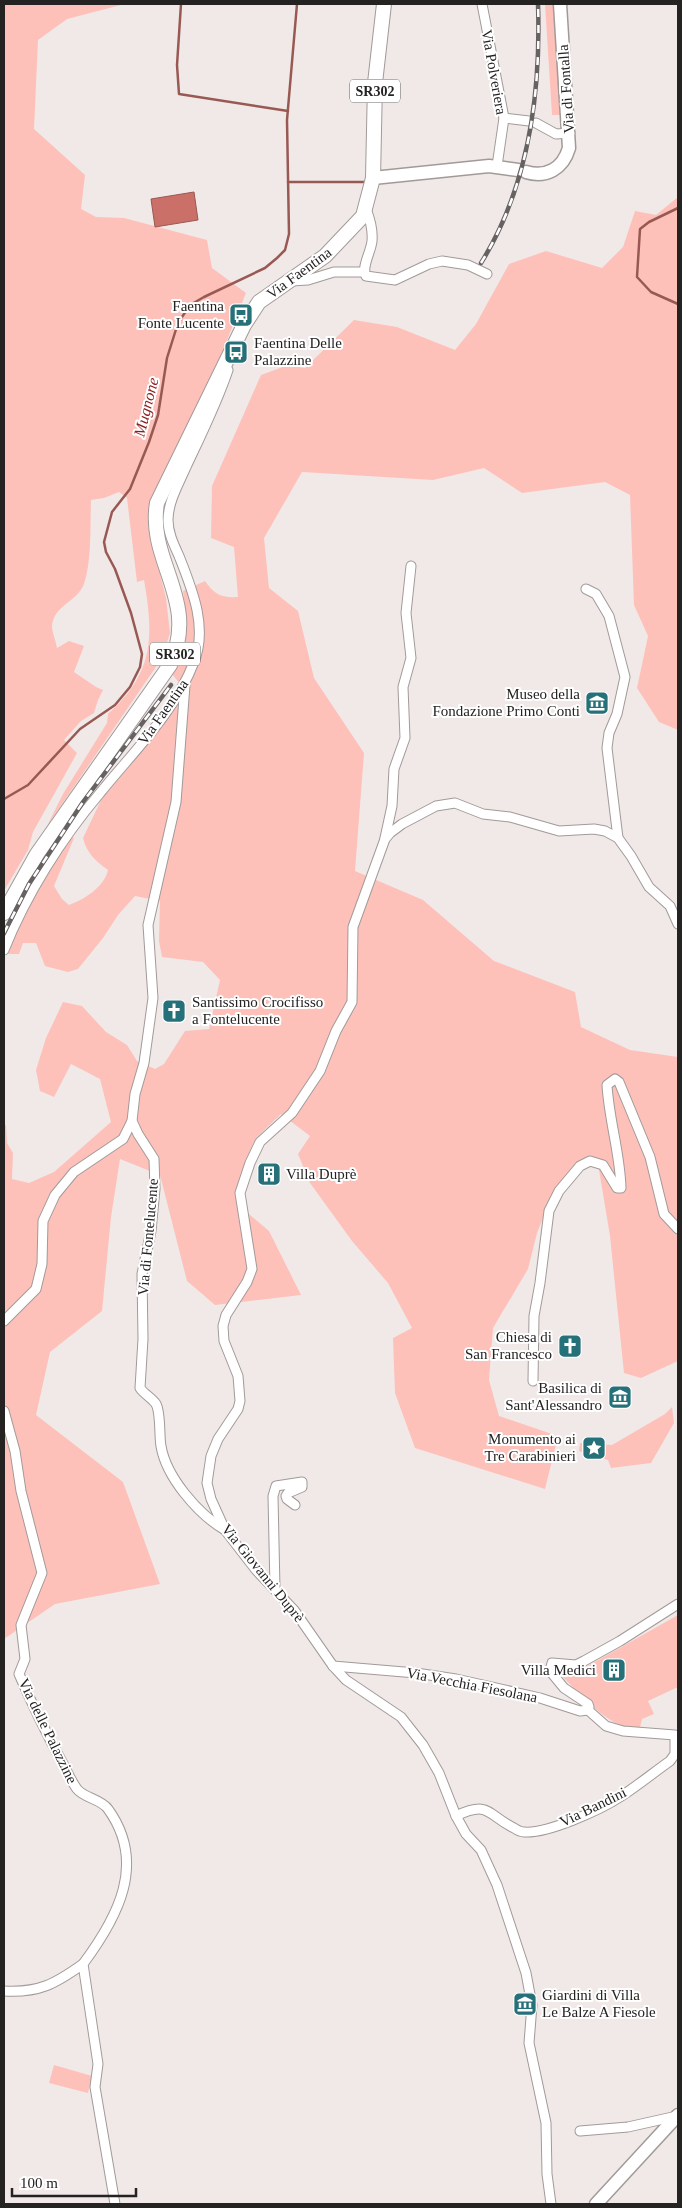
<svg xmlns="http://www.w3.org/2000/svg" width="682" height="2208" viewBox="0 0 682 2208" font-family="'Times New Roman',serif">
<rect width="100%" height="100%" fill="#f1e9e8"/>
<g fill="#fdc1ba">
<path d="M4 4H125L67 19 38 40 34 129 85 175 81 209 96 217 124 218 207 240 212 268 246 293 217 365 155 498 148 526 166 598 170 633 162 658 47 826 63 794 107 723 108 714C154 673 154 637 144 580L137 582 127 498 119 492 104 498 91 500C90 525 92 560 84 584 77 602 54 605 52 626 52 632 56 641 57 648L69 641 84 646 74 672 96 687 103 690 98 700 94 713 81 721 64 740 77 753 33 832 28 850 5 889H4Z"/>
<polygon points="545,4 556,4 564,115 552,115"/>
<path d="M678 197V730L659 722 637 688 648 636 634 605 630 495 605 482 522 493 484 468 433 480 302 472 264 538 269 588 298 611 314 678 364 753 355 871 423 900 494 961 575 992 581 1027 630 1050 678 1057V1361L641 1378 624 1373 610 1236 597 1158 581 1161 553 1193 537 1233 528 1269 493 1328 489 1380 499 1416 558 1436 545 1489 415 1448 395 1393 393 1338 412 1328 388 1283 352 1241 310 1183 298 1154 310 1136 281 1114 256 1138 245 1161 237 1204 269 1231 301 1295 215 1305 187 1281 160 1175 120 1159 111 1217 102 1311 50 1352 36 1415 123 1482 160 1584 55 1604 4 1639V1125H6L7 1143 13 1153 12 1179 29 1183 54 1172 111 1122 100 1079 71 1064 54 1097 40 1091 36 1070 46 1038 63 1002 82 1006 106 1032 127 1045 137 1061 155 1069 164 1064 185 1031 209 1029 220 980 203 962 162 957 159 941 160 901 135 896 118 915 103 938 78 969 68 972 45 966 36 943H23L19 954H8L27 908 69 836 74 838 54 886 62 899 69 905C85 899 104 887 108 870 96 861 87 854 83 838L102 798 180 684 172 674C188 647 187 621 183 591L205 581C214 594 221 598 238 597L234 547 211 538 212 486 261 375 288 365 305 368 354 320 397 327 455 350 476 324 509 264 546 251 602 268 623 247 635 211 656 215Z"/>
<polygon points="672,1407 674,1423 651,1463 611,1468 608,1460 579,1451 580,1443 612,1445 665,1414"/>
<path d="M678 1615V1687L648 1701 654 1714 642 1719 639 1732C605 1724 586 1700 562 1676L569 1672 579 1671Z"/>
<polygon points="54,2065 92,2076 88,2093 49,2083"/>
</g>
<polygon fill="#cb7068" stroke="#995953" points="194,192 198,220 155,227 151,199"/>
<g fill="none" stroke-linecap="round" stroke-linejoin="round">
<g stroke="#995953" stroke-width="2.5">
<polyline points="181,4 177,65 179,94 288,111"/>
<polyline points="288,182 365,182"/>
<polyline points="678,208 649,222 640,229 637,277 651,292 678,304"/>
<polyline points="4,799 28,785 80,729 115,705 130,687 140,667 142,654 131,613 115,569 106,552 104,542 112,512 130,489 149,442 158,415 167,358 178,323 190,305 204,297 265,268 277,258 285,250 289,234 287,120 297,4"/>
</g>
<g stroke="#a29a99" stroke-width="11">
<g id="street">
<polyline points="482,4 504,118 497,166"/>
<polyline points="504,118 529,121"/>
<polyline points="536,123 556,134 570,133"/>
<path d="M366 209C370 219 373 230 372 241 371 252 361 267 366 276L395 280 429 264 442 261 468 265 487 274"/>
<polyline points="291,281 308,280 334,272 364,272"/>
<polyline points="586,589 596,594 609,616 625,677 617,714 609,733 607,748 618,838"/>
<path d="M185 685 176 802 148 925 153 998 144 1063 135 1094 132 1121 138 1134 154 1159 155 1189 151 1231 142 1274 143 1339 140 1388C144 1394 152 1398 156 1404 161 1413 159 1436 161 1446 166 1477 198 1514 225 1530"/>
<polyline points="385,838 392,806 394,769 405,738 403,687 411,658 406,613 411,566"/>
<path d="M4 950C26 895 61 839 100 793 133 752 175 712 194 662 208 627 192 589 179 556 174 545 168 533 168 520 168 502 179 483 186 467 201 435 217 403 228 370"/>
<polyline points="4,1321 36,1289 42,1264 43,1221 55,1195 74,1172 123,1139 132,1121"/>
<path d="M533 1381 534 1316 540 1283 549 1211 559 1191 580 1166 590 1161 603 1165 617 1188H621C620 1153 609 1120 607 1085L615 1079 619 1082 650 1157 664 1214 678 1229"/>
<path d="M4 1411 15 1451 21 1491 42 1573 21 1625 25 1659 19 1674C32 1704 46 1733 62 1762 67 1771 71 1781 77 1789 84 1798 101 1799 108 1809 147 1863 118 1917 83 1964L98 2064 95 2087 115 2204"/>
<polyline points="275,1589 273,1496 276,1486 302,1482 302,1487 288,1493 286,1496 287,1499 295,1505"/>
<polyline points="333,1666 416,1673 456,1679 540,1698 580,1711 588,1710"/>
<polyline points="588,1710 589,1707 588,1704 564,1688 550,1671 552,1663 576,1665 584,1661 620,1641 678,1604"/>
<path d="M456 1816C490 1800 487 1815 514 1828 517 1830 520 1832 524 1832 547 1834 600 1810 620 1797 637 1786 653 1773 670 1761L675 1754V1735L623 1731 606 1726 588 1710"/>
<path d="M4 1991C39 1993 55 1984 83 1964"/>
<polyline points="580,2131 628,2127 677,2116"/>
<polyline points="551,2204 547,2174 546,2123 529,2043 532,2005 526,1973 497,1885 481,1850 466,1834 456,1816 439,1773 423,1745 401,1717 346,1680 333,1666 294,1610 256,1570 225,1530 211,1499 207,1483 211,1456 218,1439 238,1409 240,1401 238,1376 224,1341 223,1326 226,1315 247,1282 252,1269 240,1193 250,1163 260,1142 292,1113 320,1071 336,1031 352,1002 353,927 385,839 390,833 402,824 436,806 455,803 483,814 510,817 559,831 594,829 605,831 618,838 631,856 649,887 670,906 678,924"/>
</g>
</g>
<g stroke="#a29a99" stroke-width="15">
<g id="secondary">
<path d="M526 172C546 178 563 169 569 148L560 4"/>
<polyline points="373,178 489,166 518,170"/>
<polyline points="596,2204 678,2115"/>
</g>
</g>
<g stroke="#a29a99" stroke-width="16">
<path id="primary" d="M4 913 37 854 170 665C200 600 147 562 157 503L244 325 259 302 325 256 363 216 373 178 375 83 384 4"/>
</g>
<use href="#street" stroke="#fff" stroke-width="9"/>
<use href="#secondary" stroke="#fff" stroke-width="12"/>
<use href="#primary" stroke="#fff" stroke-width="14"/>
<g stroke="#676262" stroke-width="4.5">
<g id="rail">
<path d="M481 263C529 186 541 93 538 4"/>
<polyline points="4,933 29,884 83,802 171,685"/>
</g>
</g>
<use href="#rail" stroke="#fff" stroke-width="2.5" stroke-dasharray="8" stroke-linecap="butt"/>
</g>
<defs>
<g id="bus-square" transform="scale(1.25)"><rect x="-9" y="-9" width="18" height="18" rx="4" fill="#267079" stroke="#fff"/><path d="M-5-6H5V4H4V6H2V4H-2V6H-4V4H-5ZM-3.5-4V0h7V-4ZM-3.5 1.2v1.5H-2V1.2ZM2 1.2v1.5H3.5V1.2Z" fill="#fff"/></g>
<g id="museum-square" transform="scale(1.25)"><rect x="-9" y="-9" width="18" height="18" rx="4" fill="#267079" stroke="#fff"/><path d="M0-6L6-3V-2H-6V-3ZM-5-1h2V3h-2ZM-1-1h2V3h-2ZM3-1h2V3H3ZM-6 4H6V6H-6Z" fill="#fff"/></g>
<g id="church-square" transform="scale(1.25)"><rect x="-9" y="-9" width="18" height="18" rx="4" fill="#267079" stroke="#fff"/><path d="M-1.2-6h2.4v3.5h3.3v2.4h-3.3V6h-2.4V-.1h-3.3v-2.4h3.3Z" fill="#fff"/></g>
<g id="building-square" transform="scale(1.25)"><rect x="-9" y="-9" width="18" height="18" rx="4" fill="#267079" stroke="#fff"/><path d="M-4-6H4V6H1V3H-1V6H-4ZM-2.5-4.3h1.7v1.8h-1.7ZM.8-4.3h1.7v1.8H.8ZM-2.5-1h1.7V.8h-1.7ZM.8-1h1.7V.8H.8Z" fill="#fff"/></g>
<g id="sight-square" transform="scale(1.25)"><rect x="-9" y="-9" width="18" height="18" rx="4" fill="#267079" stroke="#fff"/><path d="M0-6L1.8-2.2L6-1.7L2.9 1.2L3.7 5.4L0 3.3L-3.7 5.4L-2.9 1.2L-6-1.7L-1.8-2.2Z" fill="#fff"/></g>
</defs>
<g fill-rule="evenodd">
<use href="#bus-square" x="241" y="315"/>
<use href="#bus-square" x="236" y="352"/>
<use href="#museum-square" x="597" y="703"/>
<use href="#church-square" x="174" y="1011"/>
<use href="#building-square" x="269" y="1174"/>
<use href="#church-square" x="570" y="1346"/>
<use href="#museum-square" x="620" y="1397"/>
<use href="#sight-square" x="594" y="1448"/>
<use href="#building-square" x="614" y="1670"/>
<use href="#museum-square" x="525" y="2004"/>
</g>
<g text-anchor="middle" dominant-baseline="central" stroke-width="4" stroke-linejoin="round" paint-order="stroke">
<g fill="#fff" stroke="#666464" stroke-width="1">
<rect x="350" y="79.5" width="50" height="23" rx="4"/>
<rect x="150" y="642.5" width="50" height="23" rx="4"/>
</g>
<g font-size="14" font-weight="bold" fill="#252222">
<text x="375" y="91">SR302</text>
<text x="175" y="654">SR302</text>
</g>
<g font-size="15" fill="#252222" stroke="#fff">
<text transform="translate(494 72) rotate(80)">Via Polveriera</text>
<text transform="translate(566 89) rotate(-94)">Via di Fontalla</text>
<text transform="translate(299 273) rotate(-36)">Via Faentina</text>
<text transform="translate(163 712) rotate(-55)">Via Faentina</text>
<text transform="translate(148 1237) rotate(-85)">Via di Fontelucente</text>
<text transform="translate(263 1573) rotate(51)">Via Giovanni Duprè</text>
<text transform="translate(472 1685) rotate(11)">Via Vecchia Fiesolana</text>
<text transform="translate(48 1731) rotate(64)">Via delle Palazzine</text>
<text transform="translate(593 1807) rotate(-26)">Via Bandini</text>
</g>
<g font-size="15" fill="#252222" stroke="#fff" text-anchor="end">
<text x="224" y="306">Faentina<tspan x="224" dy="17">Fonte Lucente</tspan></text>
<text x="254" y="343" text-anchor="start">Faentina Delle<tspan x="254" dy="17">Palazzine</tspan></text>
<text x="580" y="694">Museo della<tspan x="580" dy="17">Fondazione Primo Conti</tspan></text>
<text x="192" y="1002" text-anchor="start">Santissimo Crocifisso<tspan x="192" dy="17">a Fontelucente</tspan></text>
<text x="286" y="1174" text-anchor="start">Villa Duprè</text>
<text x="552" y="1337">Chiesa di<tspan x="552" dy="17">San Francesco</tspan></text>
<text x="602" y="1388">Basilica di<tspan x="602" dy="17">Sant'Alessandro</tspan></text>
<text x="576" y="1439">Monumento ai<tspan x="576" dy="17">Tre Carabinieri</tspan></text>
<text x="596" y="1670">Villa Medici</text>
<text x="542" y="1995" text-anchor="start">Giardini di Villa<tspan x="542" dy="17">Le Balze A Fiesole</tspan></text>
</g>
<g font-size="16" font-style="italic" fill="#8d1e1e" stroke="#fff">
<text transform="translate(146 407) rotate(-76)">Mugnone</text>
</g>
</g>
<rect width="682" height="2208" fill="none" stroke="#252222" stroke-width="10"/>
<path d="M12 2188v8h124v-8" fill="none" stroke="#252222" stroke-width="2.5"/>
<text x="20" y="2188" font-size="15" fill="#252222" stroke="#ffffff" stroke-width="4" paint-order="stroke">100 m</text>
</svg>
